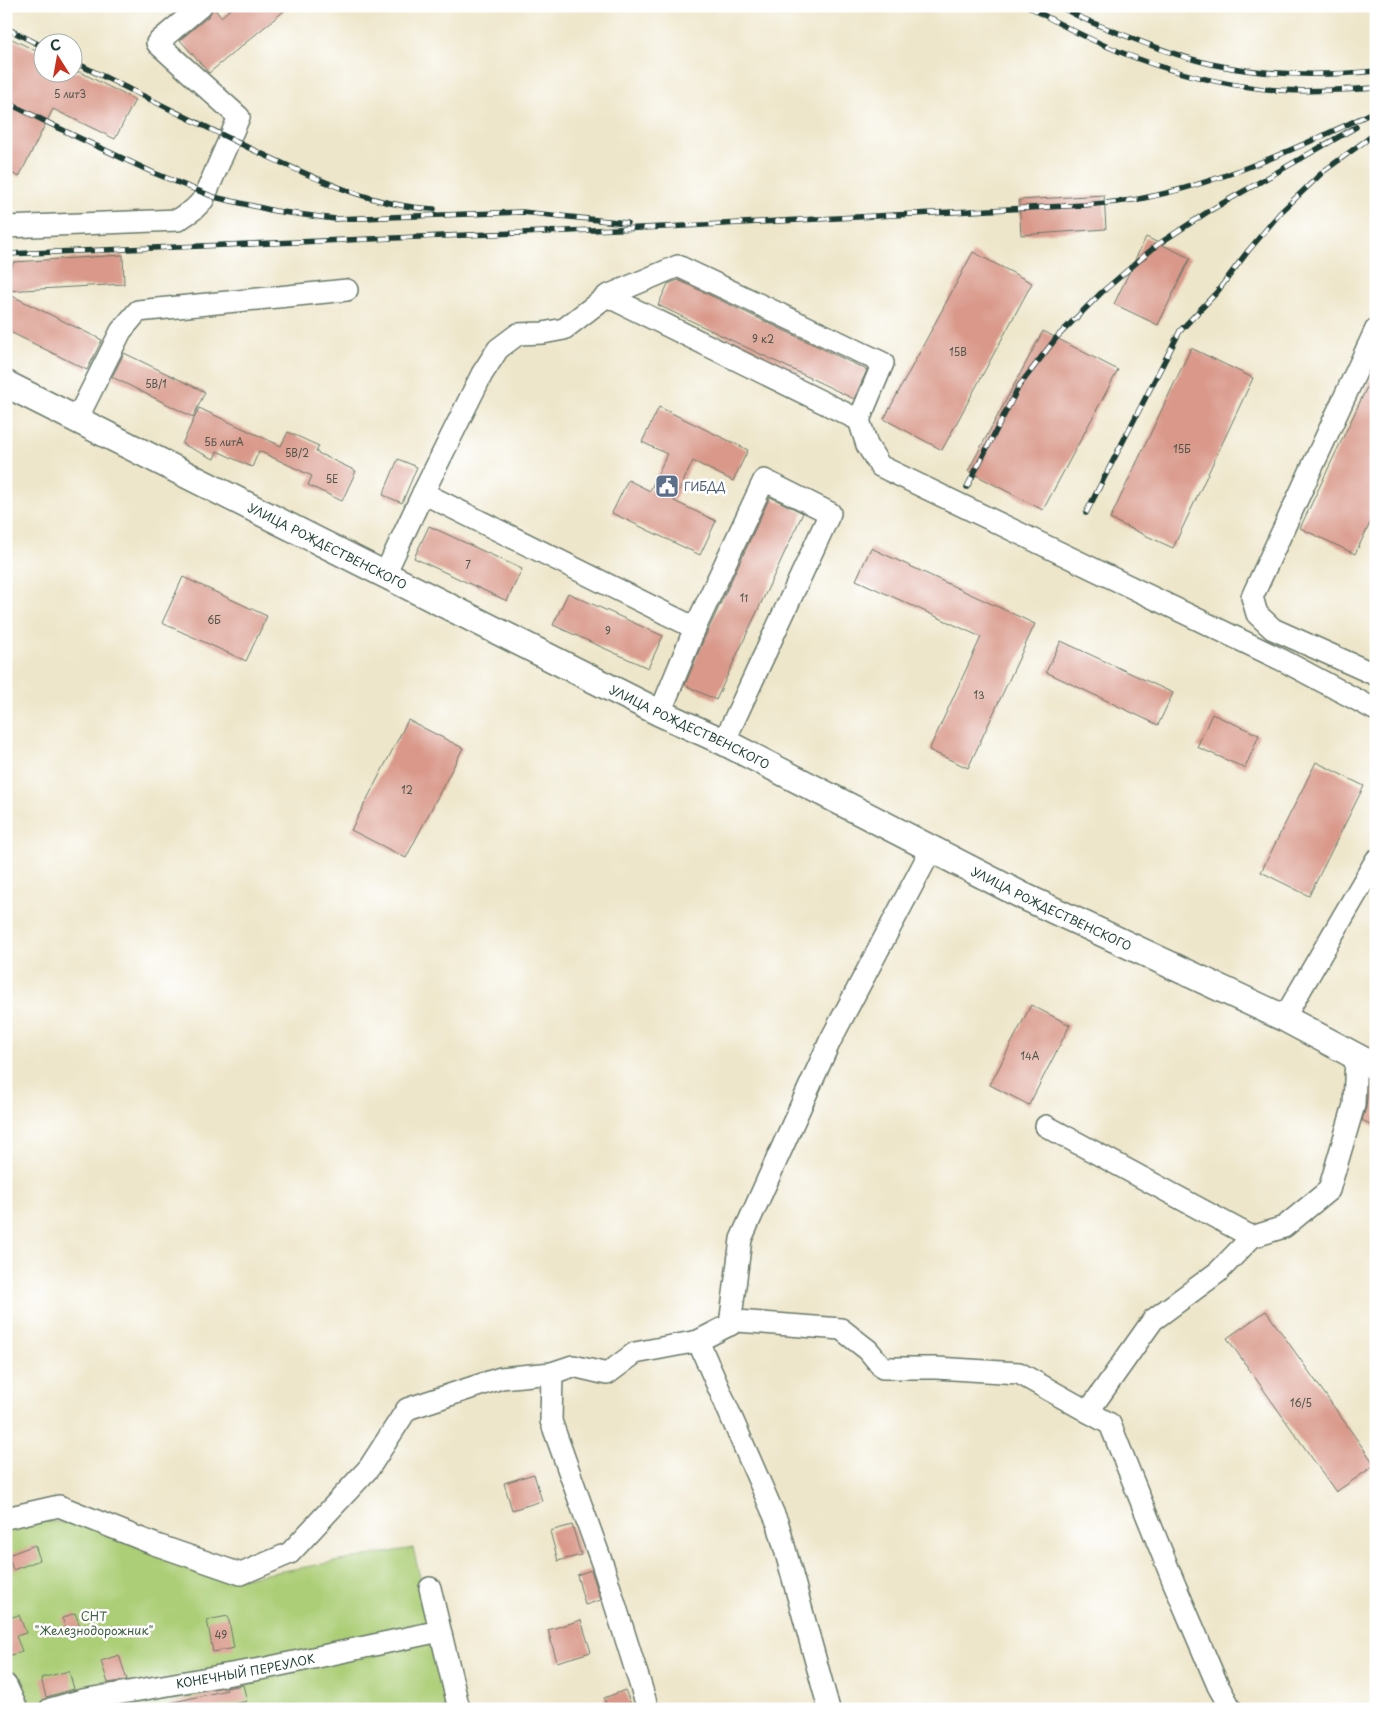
<svg xmlns="http://www.w3.org/2000/svg" width="1382" height="1715" viewBox="0 0 1382 1715" font-family="'Playpen Sans',sans-serif">
<rect width="100%" height="100%" fill="#fff"/>
<filter id="ink" filterUnits="userSpaceOnUse"><feTurbulence type="fractalNoise" baseFrequency=".02" numOctaves="2"/><feDisplacementMap in="SourceGraphic" scale="10" xChannelSelector="R" yChannelSelector="G"/><feConvolveMatrix kernelMatrix="1 2 1 2 8 2 1 2 1" color-interpolation-filters="sRGB"/></filter>
<filter id="wash" filterUnits="userSpaceOnUse"><feTurbulence type="fractalNoise" baseFrequency=".0096" numOctaves="4" result="noise"/><feDisplacementMap in="SourceGraphic" scale="20" xChannelSelector="R" yChannelSelector="G"/><feGaussianBlur stdDeviation="1.12" result="paint"/><feColorMatrix in="noise" values="0 0 0 0 0 0 0 0 0 0 0 0 0 0 0 0 0 1.4 0 .05"/><feComposite in="paint" operator="in"/></filter>
<g filter="url(#wash)">
<rect width="100%" height="100%" fill="#eee6ca"/>
<polygon fill="#acce76" stroke="#668655" points="40,1521 83,1524 226,1581 413,1548 451,1709 6,1709 6,1528"/>
<g id="blocks">
<g fill="#d99889">
<polygon points="234,6 290,6 209,73 180,40 209,16 213,7 221,17"/>
<polygon points="6,36 42,54 42,72 80,72 135,100 115,139 53,109 19,177 6,170"/>
<polygon points="1104,195 1106,229 1021,235 1019,200"/>
<polygon points="1146,237 1190,258 1158,325 1114,304"/>
<polygon points="973,252 1032,283 942,450 884,419"/>
<polygon points="123,255 124,284 6,291 6,277 14,262"/>
<polygon points="678,280 867,370 854,399 658,305 668,284"/>
<polygon points="6,293 102,340 87,370 6,330"/>
<polygon points="1043,331 1118,370 1043,510 968,471"/>
<polygon points="1191,348 1253,378 1173,548 1110,519"/>
<polygon points="124,353 205,392 193,417 112,377"/>
<polygon points="1376,368 1376,511 1355,554 1300,528"/>
<polygon points="659,407 748,450 733,481 693,461 674,501 716,521 700,555 612,513 628,480 650,491 667,454 642,442"/>
<polygon points="199,408 281,446 288,432 319,446 316,452 356,471 342,501 308,485 312,476 259,451 252,467 217,451 214,459 182,444"/>
<polygon points="398,459 417,467 402,503 383,495"/>
<polygon points="770,497 803,513 716,700 685,685 703,641"/>
<polygon points="429,526 522,569 507,601 414,558"/>
<polygon points="871,548 1035,624 968,768 929,750 981,637 856,580"/>
<polygon points="183,577 267,616 246,661 162,623"/>
<polygon points="568,593 663,636 648,668 553,625"/>
<polygon points="1061,641 1173,693 1158,725 1046,672"/>
<polygon points="1212,714 1259,735 1245,768 1197,747"/>
<polygon points="408,720 463,748 406,858 351,830"/>
<polygon points="1316,762 1364,786 1309,896 1261,872"/>
<polygon points="1031,1005 1070,1025 1029,1105 990,1085"/>
<polygon points="1375,1082 1376,1082 1376,1127 1362,1120 1366,1108 1367,1097"/>
<polygon points="1266,1311 1375,1465 1336,1492 1227,1338"/>
<polygon points="534,1474 542,1501 512,1510 504,1483"/>
<polygon points="572,1525 581,1555 558,1561 550,1531"/>
<polygon points="35,1545 40,1560 13,1570 8,1555"/>
<polygon points="591,1570 601,1600 585,1605 577,1575"/>
<polygon points="75,1613 81,1629 68,1634 62,1618"/>
<polygon points="6,1614 8,1614 9,1618 19,1615 26,1633 16,1636 22,1651 6,1657"/>
<polygon points="228,1616 234,1648 213,1652 207,1620"/>
<polygon points="581,1620 591,1652 557,1662 548,1630"/>
<polygon points="119,1655 127,1680 108,1683 101,1661"/>
<polygon points="69,1671 74,1689 46,1697 41,1678"/>
<polygon points="243,1685 247,1701 212,1709 170,1709 170,1703 227,1690 226,1688"/>
<polygon points="625,1690 633,1709 608,1709 604,1698"/>
</g>
</g>
</g>
<g filter="url(#ink)">
<use href="#blocks" fill-opacity="0" stroke="#677868" stroke-width="1"/>
<g fill="none" stroke-linecap="round" stroke-linejoin="round">
<g stroke="#677868" stroke-width="24">
<g id="minor">
<polyline points="6,227 178,220 193,210 203,200 239,117 157,43 201,6"/>
<polyline points="607,296 859,420"/>
<polyline points="1376,329 1252,597 1257,614 1273,629 1376,675"/>
<polyline points="77,419 121,331 138,311 347,290"/>
<polyline points="423,493 695,628"/>
<polyline points="385,574 423,493 482,374 498,349 518,334 543,333 564,329 607,296 678,266 883,363 859,420 867,445 880,466 1284,661 1376,710"/>
<polyline points="660,713 695,628 764,480 830,513 724,742"/>
<polyline points="1284,1018 1376,860"/>
<polyline points="1046,1126 1252,1237"/>
<polyline points="730,1325 741,1239 830,1041 931,850"/>
<polyline points="698,1341 778,1524 829,1709"/>
<polyline points="552,1373 551,1421 603,1566 648,1709"/>
<polyline points="1088,1412 1153,1320 1218,1272 1252,1237 1284,1227 1329,1190 1354,1105 1356,1056"/>
<polyline points="6,1518 59,1506 154,1544 241,1574 290,1553 369,1468 407,1409 501,1378 552,1373 573,1366 607,1374 635,1353 698,1341 737,1321 841,1329 868,1350 883,1368 936,1368 1019,1373 1110,1424 1174,1583 1218,1686 1231,1709"/>
<polyline points="430,1588 459,1709"/>
<polyline points="6,1685 17,1709"/>
<path id="s1" d="M50 1709 82 1700 266 1668 440 1631"/>
</g>
</g>
<g stroke="#677868" stroke-width="29">
<g id="major">
<path id="s2" d="M6 384 660 713 724 742 1023 896 1284 1018 1376 1067"/>
</g>
</g>
<use href="#minor" stroke="#fff" stroke-width="21"/>
<use href="#major" stroke="#fff" stroke-width="26"/>
<g stroke="#1f3d34" stroke-width="5.5">
<g id="rail">
<path d="M1028 6C1104 51 1189 83 1277 90 1310 92 1343 90 1376 88"/>
<path d="M1059 6C1081 19 1105 28 1129 37 1157 48 1186 59 1216 65 1268 76 1323 76 1376 71"/>
<polyline points="6,28 42,46"/>
<path d="M72 61C131 90 189 119 247 147 306 174 368 206 434 209"/>
<polyline points="6,102 75,136 154,173 214,197 275,211 335,219 522,212 627,223"/>
<path d="M6 254 665 227 1085 205C1103 203 1121 202 1139 199 1222 183 1300 147 1376 111"/>
<polyline points="967,487 1019,386 1057,337 1101,293 1157,245 1209,211 1356,127"/>
<polyline points="1086,513 1180,331 1217,292 1248,251 1280,213 1324,171 1376,133"/>
</g>
</g>
<use href="#rail" stroke="#fff" stroke-width="4" stroke-dasharray="11" stroke-linecap="butt"/>
</g>
</g>
<defs>
<g id="civic-square" transform="scale(1.25)"><rect x="-9" y="-9" width="18" height="18" rx="4" fill="#5c6f8a" stroke="#fff"/><path d="M-.6-6.5H3V-4.5H.6V-3L4-1V1h2V6H-6V1h2V-1L-.6-3ZM-1.2 2.5V6h2.4V2.5Z" fill="#fff"/></g>
</defs>
<g fill-rule="evenodd">
<use href="#civic-square" x="667" y="486"/>
</g>
<g text-anchor="middle" dominant-baseline="central" stroke-width="5" stroke-linejoin="round" paint-order="stroke">
<g font-size="10" fill="#4e5449">
<text x="70" y="93">5 лит3</text>
<text x="763" y="338">9 к2</text>
<text x="958" y="351">15В</text>
<text x="156" y="383">5В/1</text>
<text x="224" y="441">5Б литА</text>
<text x="1182" y="448">15Б</text>
<text x="297" y="452">5В/2</text>
<text x="332" y="478">5Е</text>
<text x="468" y="564">7</text>
<text x="744" y="597">11</text>
<text x="214" y="619">6Б</text>
<text x="608" y="630">9</text>
<text x="979" y="694">13</text>
<text x="407" y="789">12</text>
<text x="1030" y="1055">14А</text>
<text x="1301" y="1402">16/5</text>
<text x="221" y="1634">49</text>
</g>
<g font-size="12" fill="#4e5e75" stroke="#fff" text-anchor="start">
<text x="684" y="486">ГИБДД</text>
</g>
<g font-size="12" fill="#1f3d34" stroke="#fff">
<text stroke="none"><textPath href="#s2" startOffset="360">УЛИЦА РОЖДЕСТВЕНСКОГО</textPath></text>
<text stroke="none"><textPath href="#s2" startOffset="765">УЛИЦА РОЖДЕСТВЕНСКОГО</textPath></text>
<text stroke="none"><textPath href="#s2" startOffset="1170">УЛИЦА РОЖДЕСТВЕНСКОГО</textPath></text>
<text stroke="none"><textPath href="#s1" startOffset="199">КОНЕЧНЫЙ ПЕРЕУЛОК</textPath></text>
</g>
<g font-size="12" fill="#426144" stroke="#fff">
<text x="94" y="1616">СНТ<tspan x="94" dy="14">"Железнодорожник"</tspan></text>
</g>
</g>
<rect width="1382" height="1715" fill="none" stroke="#fff" stroke-width="25"/>
<g transform="translate(58 58) rotate(349)"><circle r="24" fill="#ffffff" stroke="#a5b1ae"/>
<path d="M0-4L9 19L0 12L-9 19Z" fill="#c8321e"/>
<text y="-8" font-size="14" font-weight="bold" text-anchor="middle" fill="#1f3d34">С</text>
</g>
</svg>
